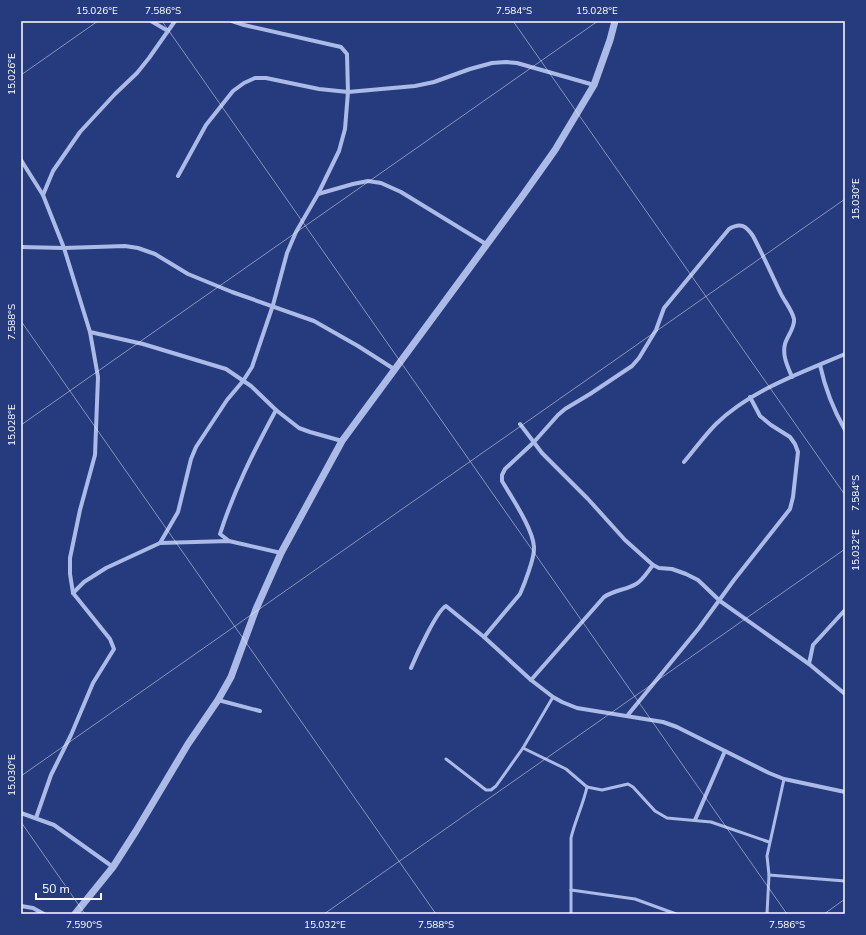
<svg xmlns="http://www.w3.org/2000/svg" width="866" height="935" viewBox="0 0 866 935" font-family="'Nunito Sans',sans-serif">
<rect width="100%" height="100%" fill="#253b7e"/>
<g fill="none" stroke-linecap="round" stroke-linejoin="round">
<g stroke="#abbae6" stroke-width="3">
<polyline points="523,748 566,769 587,787 602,790 628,784 633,787 655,811 667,818 711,822 769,842"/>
<polyline points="446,759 486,790 491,790 496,786 523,748 553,697"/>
<polyline points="769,875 845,881"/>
<polyline points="571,890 635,899 676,914"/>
<path d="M571 914V838C575 821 583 805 587 787"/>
<polyline points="767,914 769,875 767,856 784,779"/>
</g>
<g stroke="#abbae6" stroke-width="4">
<polyline points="151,21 168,31"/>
<polyline points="21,160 43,195 64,248 90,332 98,377 95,455 80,510 70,558 70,574 73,593 110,639 114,649 93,683 71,735 51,775 36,818"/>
<polyline points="178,176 206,125 233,91 244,83 255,78 266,78 319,89 348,92 415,86 434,82 470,69 492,63 506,62 517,63 594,85"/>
<polyline points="318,194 353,184 368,181 381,183 401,192 486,244"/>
<polyline points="43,195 53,171 80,132 115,94 137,73 149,58 175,21"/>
<polyline points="21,247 64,248 125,246 138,248 155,254 188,274 232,292 314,321 358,346 394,369"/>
<polyline points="90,332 143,344 226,369 251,386 276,410 299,428 310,432 342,441"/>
<path d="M820 365C825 388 833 409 845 430"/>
<polyline points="520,424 542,453 588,499 625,540 653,565 659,568 672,569 686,574 698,580 720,601 809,664 845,694"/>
<path d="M684 462C695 449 705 435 716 424 751 390 801 373 845 354"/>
<path d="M229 541 220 534C234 490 254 451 276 410"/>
<polyline points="160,543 178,512 191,459 196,447 227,400 243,381 252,367 273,305 287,253 296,232 318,194 339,151 345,129 348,92 347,54 341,47 244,25 232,21"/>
<polyline points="73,593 84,582 106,568 160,543 229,541 281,553"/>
<path d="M484 637 520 594C524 585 535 557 534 547 533 529 512 498 502 481V475L505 469 534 442 558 415 565 409 590 394 632 366 639 358 656 330 664 308 729 229C741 222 746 226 753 236 763 255 772 275 781 294 785 302 792 310 794 319 795 328 787 336 785 344 782 356 788 367 792 377"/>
<polyline points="809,664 813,645 845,610"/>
<path d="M411 668C416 656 437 610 446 606L484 637 531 680 553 697 562 702 577 708 663 722 677 727 769 773 784 779 845 792"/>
<path d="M531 680 604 597C614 590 626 590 636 584 643 580 648 571 653 565"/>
<polyline points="218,700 260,711"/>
<polyline points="627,716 699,628 734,580 790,509 793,497 798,452 795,444 790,437 771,425 760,416 750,397"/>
<polyline points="21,813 54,825 113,867"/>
<polyline points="695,820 725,751"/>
<polyline points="21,906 33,908 44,914"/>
</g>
<polyline stroke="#abbae6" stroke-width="7" points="75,914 113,867 136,831 188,744 218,700 231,677 256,609 281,553 342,441 521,198 555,150 594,85 610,40 615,21"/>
</g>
<path fill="none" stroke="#fff" stroke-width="1" stroke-opacity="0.45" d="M162 21 787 914M513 21 845 495M21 75 98 21M21 321 436 914M21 425 598 21M21 776 845 199M21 822 85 914M324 914 845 549M824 914 845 899"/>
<rect width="866" height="935" fill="none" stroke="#253b7e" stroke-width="44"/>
<path d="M36 893v6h65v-6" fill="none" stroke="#ffffff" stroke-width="2"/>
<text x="42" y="893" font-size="12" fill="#ffffff" stroke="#253b7e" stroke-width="3" paint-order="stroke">50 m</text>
<rect x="22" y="22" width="822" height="891" fill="none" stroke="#fff" stroke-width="1.5"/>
<g font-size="10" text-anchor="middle" fill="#fff">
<text x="97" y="14">15.026°E</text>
<text x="163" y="14">7.586°S</text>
<text x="514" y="14">7.584°S</text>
<text x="597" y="14">15.028°E</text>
<text transform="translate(11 74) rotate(-90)" y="4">15.026°E</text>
<text transform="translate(855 199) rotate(-90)" y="4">15.030°E</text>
<text transform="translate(11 322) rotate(-90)" y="4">7.588°S</text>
<text transform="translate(11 425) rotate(-90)" y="4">15.028°E</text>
<text transform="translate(855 493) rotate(-90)" y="4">7.584°S</text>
<text transform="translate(855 550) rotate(-90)" y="4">15.032°E</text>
<text transform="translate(11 775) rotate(-90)" y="4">15.030°E</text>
<text x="84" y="928">7.590°S</text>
<text x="325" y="928">15.032°E</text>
<text x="436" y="928">7.588°S</text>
<text x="787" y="928">7.586°S</text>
</g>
</svg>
